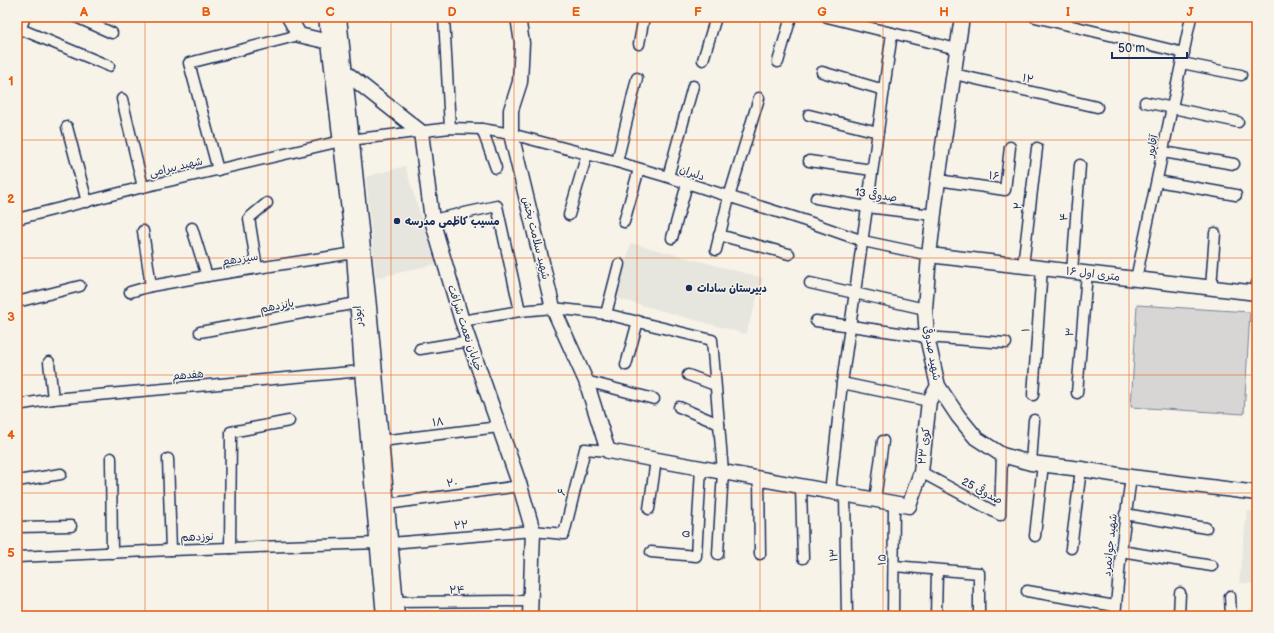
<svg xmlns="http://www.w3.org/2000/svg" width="1274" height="633" viewBox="0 0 1274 633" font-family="'Balsamiq Sans','Playpen Sans Arabic',sans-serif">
<rect width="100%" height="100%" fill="#f7f3e8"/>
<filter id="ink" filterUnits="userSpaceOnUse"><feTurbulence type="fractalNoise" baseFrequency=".025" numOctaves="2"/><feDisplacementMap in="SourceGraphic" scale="8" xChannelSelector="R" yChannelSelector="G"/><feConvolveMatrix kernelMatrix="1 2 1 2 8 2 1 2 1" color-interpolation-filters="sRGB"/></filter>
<g filter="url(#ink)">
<g fill="#e6e5de">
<polygon points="405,166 436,264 376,278 366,177"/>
<polygon points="631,243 763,278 746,334 616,298"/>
<polygon points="1247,511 1257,512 1257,584 1239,583"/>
</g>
<polygon fill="#d7d6d4" stroke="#798299" points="1137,305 1250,312 1244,414 1131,407"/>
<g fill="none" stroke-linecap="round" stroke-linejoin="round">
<g stroke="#1b2f5e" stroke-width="13">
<g id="street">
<polyline points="76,17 112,33"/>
<polyline points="444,17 450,128"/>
<polyline points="827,17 957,49"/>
<polyline points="1035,17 1184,53"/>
<polyline points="18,28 109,66"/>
<polyline points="639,44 644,17"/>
<polyline points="703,60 716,17"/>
<polyline points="778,62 791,17"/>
<polyline points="1182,63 1241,75"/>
<polyline points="822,72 884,90"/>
<polyline points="954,74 1097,107"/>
<polyline points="122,99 143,187"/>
<polyline points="1145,102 1238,122"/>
<polyline points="809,115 878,132"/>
<polyline points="67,127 87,202"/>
<polyline points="482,129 496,168"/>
<polyline points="1163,152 1234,164"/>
<polyline points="809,161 872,170"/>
<polyline points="617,162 637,78"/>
<polyline points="218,170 189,63 299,35"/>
<polyline points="668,177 693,86"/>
<polyline points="938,180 1005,190 1010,147"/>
<polyline points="1157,181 1236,195"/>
<polyline points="816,198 867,207 933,215"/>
<polyline points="569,215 587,154"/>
<polyline points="17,219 143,187 341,141 450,128 482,129 511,134 617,162 668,177 806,221 863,241 929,255"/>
<polyline points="432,220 497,206 520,311"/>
<polyline points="624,222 639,169"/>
<polyline points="192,228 207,276"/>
<polyline points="143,231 151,286"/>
<polyline points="719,235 789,254"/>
<polyline points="672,238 687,184"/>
<polyline points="716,250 729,197 759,98"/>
<polyline points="1023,266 1037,148"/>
<polyline points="257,268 249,218 267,203"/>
<polyline points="1072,272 1080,165"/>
<polyline points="1136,279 1191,17"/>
<polyline points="810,283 925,309"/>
<polyline points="1211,288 1215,233"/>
<polyline points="130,292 151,286 207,276 354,253"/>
<polyline points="1256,293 1257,283"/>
<polyline points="17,302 80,286"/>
<polyline points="606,314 619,264"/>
<polyline points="462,321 520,311 553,308 606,314 712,340 723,472 718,554"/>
<polyline points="816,321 927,337 1006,343"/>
<polyline points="200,332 357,303"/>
<polyline points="420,349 469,341"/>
<polyline points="49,362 53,399"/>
<polyline points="626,365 638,321"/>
<polyline points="688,375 715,385"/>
<polyline points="586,381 654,399"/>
<polyline points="842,383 929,401"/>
<polyline points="1077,393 1087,273"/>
<polyline points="1033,395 1042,268"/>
<polyline points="17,405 53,399 362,371"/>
<polyline points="679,407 719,424"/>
<polyline points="381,441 499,427"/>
<polyline points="111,458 112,553"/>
<polyline points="168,459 171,550"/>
<polyline points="1031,463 1034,420"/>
<polyline points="921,472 1000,515 1002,455"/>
<polyline points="759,479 760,554"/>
<polyline points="17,481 61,474"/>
<polyline points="801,487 803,558"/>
<polyline points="830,492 842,383 892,33"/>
<polyline points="845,494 847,616"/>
<polyline points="875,500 883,441"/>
<polyline points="387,504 520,486"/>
<polyline points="649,509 656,460"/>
<polyline points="1125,514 1206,528"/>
<polyline points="17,527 71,526"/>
<polyline points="1035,536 1043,464"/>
<polyline points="391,543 533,531 564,534 585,449 608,451"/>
<polyline points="230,548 231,432 289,421"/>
<polyline points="1071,548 1081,469"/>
<polyline points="1121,551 1212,566"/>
<polyline points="651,552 696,556 701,468"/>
<polyline points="17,557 171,550 378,543"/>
<polyline points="894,566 979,573 979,616"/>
<polyline points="1027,591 1115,606"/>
<polyline points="1230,596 1231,616"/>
<polyline points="391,602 531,601"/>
<polyline points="893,616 894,503"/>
<polyline points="936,616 937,570"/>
<polyline points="1115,616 1121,551 1131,477"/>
<polyline points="1179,616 1180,593"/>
</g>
</g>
<g stroke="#1b2f5e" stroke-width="17">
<g id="secondary">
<polyline points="289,17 299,35 329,42 337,41"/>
<polyline points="326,17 354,253 362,371 384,616"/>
<polyline points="339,17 369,307 397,616"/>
<polyline points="518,17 522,43 520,82 511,110 511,134 553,308 586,381 608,451 909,506 921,472 929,401 938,386"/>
<polyline points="962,17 938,180 929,255 925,309 927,337 938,386 958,416 976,438 1002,455 1031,463 1081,469 1131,477 1257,493"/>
<polyline points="17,31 23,17"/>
<polyline points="345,72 421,132 432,220 462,321 520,486 533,531 530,616"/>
<polyline points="929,255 1257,293"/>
</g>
</g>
<use href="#street" stroke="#f7f3e8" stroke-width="10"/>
<use href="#secondary" stroke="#f7f3e8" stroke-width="14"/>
</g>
</g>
<path fill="none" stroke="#e8590c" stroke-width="1" stroke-opacity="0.55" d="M145 17V616M268 17V616M391 17V616M514 17V616M637 17V616M760 17V616M883 17V616M1006 17V616M1129 17V616M17 140H1257M17 258H1257M17 375H1257M17 493H1257"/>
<g fill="#1b2f5e" stroke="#f7f3e8" stroke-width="1.5">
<circle cx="397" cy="221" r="4"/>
<circle cx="689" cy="288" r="4"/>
</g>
<g text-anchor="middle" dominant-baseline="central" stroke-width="3" stroke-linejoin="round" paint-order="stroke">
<g font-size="11" fill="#1b2f5e" stroke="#f7f3e8">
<text transform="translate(1028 79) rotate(13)">۱۲</text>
<text transform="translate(1152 146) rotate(-78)">آقاپور</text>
<text transform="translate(176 167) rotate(-13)">شهید بیرامی</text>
<text transform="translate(692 173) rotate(19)">دلیران</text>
<text transform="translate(994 176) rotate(8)">۱۶</text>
<text transform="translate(876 195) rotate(8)">صدوقی 13</text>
<text transform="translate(1018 206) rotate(-83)">۲</text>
<text transform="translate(1064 217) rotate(-86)">۴</text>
<text transform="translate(536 238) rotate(76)">شهید سلامت بخش</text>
<text transform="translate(240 259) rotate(-9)">سیزدهم</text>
<text transform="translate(1093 274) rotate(7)">۱۶ متری اول</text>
<text transform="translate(277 306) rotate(-11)">پانزدهم</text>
<text transform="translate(358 316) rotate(-94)">ابوذر</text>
<text transform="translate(465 328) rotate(72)">خیابان نعمت شرافت</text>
<text transform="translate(1026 330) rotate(-86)">۱</text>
<text transform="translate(1070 332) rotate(-85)">۳</text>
<text transform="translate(932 353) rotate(80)">شهید صدوقی</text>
<text transform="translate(188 375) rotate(-5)">هفدهم</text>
<text transform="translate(438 422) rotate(-7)">۱۸</text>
<text transform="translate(924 446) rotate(-83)">کوی ۲۳</text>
<text transform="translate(452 483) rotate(-8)">۲۰</text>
<text transform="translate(982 491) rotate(28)">صدوقی 25</text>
<text transform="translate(562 492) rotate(-76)">۶</text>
<text transform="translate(461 525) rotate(-5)">۲۲</text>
<text transform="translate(686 534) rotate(-87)">۵</text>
<text transform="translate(197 537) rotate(-2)">نوزدهم</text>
<text transform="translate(1110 545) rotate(-84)">شهید جوانمرد</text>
<text transform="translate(834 555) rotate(-91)">۱۳</text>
<text transform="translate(882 560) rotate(-89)">۱۵</text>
<text transform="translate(457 590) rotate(-1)">۲۴</text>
</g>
<g font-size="11" font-weight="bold" fill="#1b2f5e" stroke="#f7f3e8" text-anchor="start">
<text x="405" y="221">مسیب کاظمی مدرسه</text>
<text x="697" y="288">دبیرستان سادات</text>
</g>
</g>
<rect width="1274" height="633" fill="none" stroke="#f7f3e8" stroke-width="44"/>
<path d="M1112 52v6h75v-6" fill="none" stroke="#1b2f5e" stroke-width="2"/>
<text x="1118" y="52" font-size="12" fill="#1b2f5e" stroke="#f7f3e8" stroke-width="3" paint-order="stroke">50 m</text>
<rect x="22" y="22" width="1230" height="589" fill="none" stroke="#e8590c" stroke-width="1.5"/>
<g font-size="13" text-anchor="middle" font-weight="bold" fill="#e8590c">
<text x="84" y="16">A</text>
<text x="206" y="16">B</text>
<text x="330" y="16">C</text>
<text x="452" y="16">D</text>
<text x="576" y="16">E</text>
<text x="698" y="16">F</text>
<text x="822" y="16">G</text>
<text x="944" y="16">H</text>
<text x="1068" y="16">I</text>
<text x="1190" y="16">J</text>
<text x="11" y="85">1</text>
<text x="11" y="203">2</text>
<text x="11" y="321">3</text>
<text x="11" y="439">4</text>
<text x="11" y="557">5</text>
</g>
</svg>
